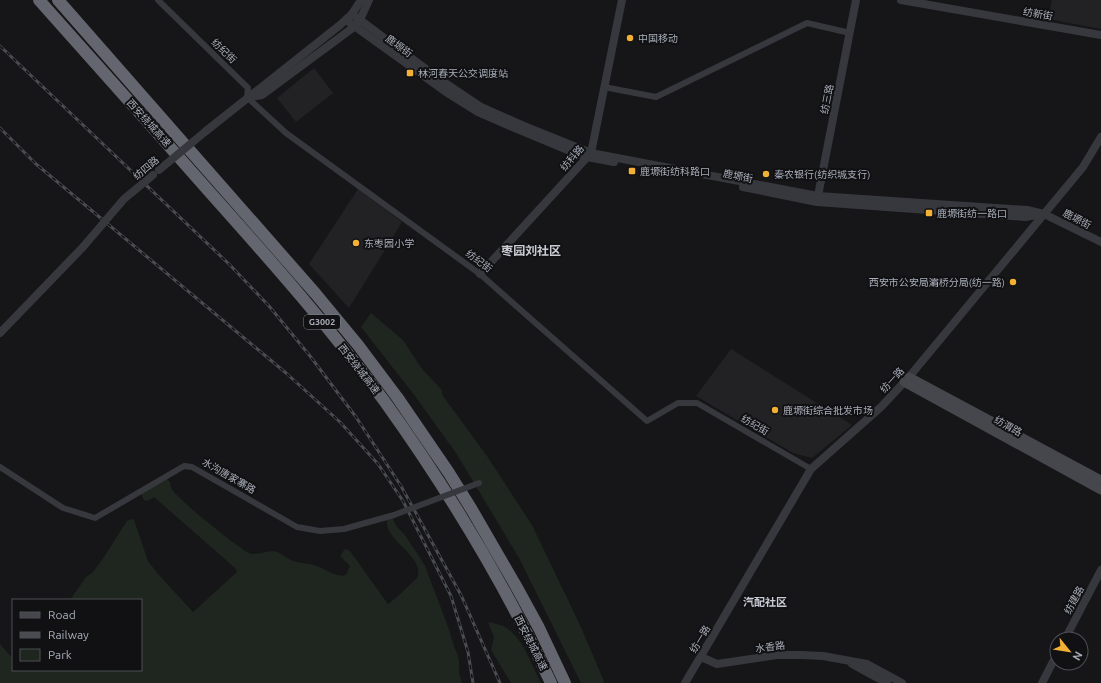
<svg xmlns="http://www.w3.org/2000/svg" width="1101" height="683" viewBox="0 0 1101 683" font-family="Ubuntu,'Noto Sans SC',sans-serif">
<rect width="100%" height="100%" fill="#161618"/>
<g fill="#222225">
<polygon points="1052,0 1101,0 1101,29 1048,19"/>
<polygon points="314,68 333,93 296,122 277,98"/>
<polygon points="358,189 402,222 349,308 309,264"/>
<polygon points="731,349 852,425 812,458 793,453 696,396"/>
</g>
<g fill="#1e261f">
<polygon points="371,313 403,340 422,369 441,389 443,396 487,456 532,525 580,625 604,681 603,683 581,683 519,558 456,453 415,396 361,327"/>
<path d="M167 479 170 482C170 483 171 488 171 488 177 499 237 547 249 553 256 556 265 551 273 551 280 552 286 558 293 561 300 563 309 563 317 566 326 569 336 578 346 575L350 566 340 556 344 550 346 549 350 551 388 604 397 597 417 578C426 556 385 542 387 521L389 518 393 519 397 527 404 534 419 556 425 566 447 624 455 649 457 653 459 660V674L462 683H0V644L13 659V670H141V600H70L86 577 93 572 104 557 127 521 131 519 134 520 148 561 158 574 193 612 237 572 235 568 154 497 147 501 144 500 141 494Z"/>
<path d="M488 622C493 623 499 624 503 626 523 636 531 664 541 683H511L491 650 494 637Z"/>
</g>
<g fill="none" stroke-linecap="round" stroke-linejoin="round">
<g stroke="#37383d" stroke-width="6">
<polyline points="158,0 248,88 247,97 286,133 480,274 647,421 678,403 697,403 811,469"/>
<polyline points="604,87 656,97 807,23 850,33"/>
<polyline points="0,467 63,508 95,518 184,466 192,467 297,527 320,531 344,529 394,515"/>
</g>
<g stroke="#37383d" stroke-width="8">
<polyline points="901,0 1101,35"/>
<polyline points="352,14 438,78 481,107 524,126 591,153 818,196 1027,210 1044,214 1101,242"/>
<polyline points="346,20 446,92 478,112 510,126 575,153 587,157 614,162"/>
<polyline points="250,97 262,95 358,24 369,0"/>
<polyline points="206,131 340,25 352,14 361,0"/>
<polyline points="743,187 817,202 1025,217 1037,215"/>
<polyline points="817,201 856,0"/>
<polyline points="480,274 591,153 622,0"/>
<polyline points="0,333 83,247"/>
<polyline points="1065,639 1101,570"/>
<polyline points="701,657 717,664 777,655 802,655 823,656 867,664 902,683"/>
<polyline points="852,664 887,683"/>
<polyline points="685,683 811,469 881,407 909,377 1083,167 1101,137"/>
<polyline points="1042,683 1057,654"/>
</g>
<g stroke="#45474d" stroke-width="9">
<polyline points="909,377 1101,480"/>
<polyline points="904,382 1101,490"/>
</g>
<g stroke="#63666e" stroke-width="12">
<path d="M39 0C98 66 156 131 214 197 273 263 332 330 385 402 448 490 505 584 551 683"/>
<polyline points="58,0 315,293 358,345 397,397 449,473 472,510 516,586 539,628 565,683"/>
</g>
<g stroke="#4a4c52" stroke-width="3">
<g id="rail">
<polyline points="0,46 230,265 269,306 310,356 356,417 401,486 461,595 500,683"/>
<polyline points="0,128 36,164 286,373 340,422 378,464 403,501 451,596 468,652 473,683"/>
</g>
</g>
<use href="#rail" stroke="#111113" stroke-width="1.5" stroke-dasharray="4.5" stroke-linecap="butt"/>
<polyline stroke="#37383d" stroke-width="6" points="394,515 479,483"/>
<g stroke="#37383d" stroke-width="8">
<polyline points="159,170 206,131"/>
<polyline points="83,247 124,199 153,175"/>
</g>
</g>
<g fill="#f2b134" stroke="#111113" stroke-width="1.5">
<circle cx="630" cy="38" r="4"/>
<rect x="406" y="69" width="8" height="8" rx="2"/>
<rect x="628" y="167" width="8" height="8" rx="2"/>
<circle cx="766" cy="174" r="4"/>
<rect x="925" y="209" width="8" height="8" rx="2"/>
<circle cx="356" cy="243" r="4"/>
<circle cx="1013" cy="282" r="4"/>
<circle cx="775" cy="410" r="4"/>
</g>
<g text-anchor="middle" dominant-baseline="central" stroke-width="4" stroke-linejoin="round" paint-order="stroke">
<rect fill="#111113" stroke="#7b7e86" stroke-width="1" x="304" y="315" width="36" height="14" rx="3"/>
<g font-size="9" font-weight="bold" fill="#a8adb8">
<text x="322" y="322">G3002</text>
</g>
<g font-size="10" fill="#a8adb8" stroke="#111113">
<text transform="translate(1038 14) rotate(10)">纺新街</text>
<text transform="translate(399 46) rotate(36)">鹿塬街</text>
<text transform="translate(224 51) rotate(44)">纺纪街</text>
<text transform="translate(827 99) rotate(-79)">纺三路</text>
<text transform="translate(149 123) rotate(48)">西安绕城高速</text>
<text transform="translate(572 158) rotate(-50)">纺科路</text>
<text transform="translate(146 168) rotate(-40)">纺四路</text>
<text transform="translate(738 176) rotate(11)">鹿塬街</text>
<text transform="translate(1077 219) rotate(27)">鹿塬街</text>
<text transform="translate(479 261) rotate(37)">纺纪街</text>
<text transform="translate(359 369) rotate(52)">西安绕城高速</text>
<text transform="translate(892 380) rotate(-48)">纺一路</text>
<text transform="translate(755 425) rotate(30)">纺纪街</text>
<text transform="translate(1008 426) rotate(29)">纺渭路</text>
<text transform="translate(229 476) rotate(30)">水沟唐家寨路</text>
<text transform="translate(1074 600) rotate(-62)">纺建路</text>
<text transform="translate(700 639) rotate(-59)">纺一路</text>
<text transform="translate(531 643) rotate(63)">西安绕城高速</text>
<text transform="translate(770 647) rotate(-7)">水香路</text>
</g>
<g font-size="10" fill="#a8adb8" stroke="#111113" text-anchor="start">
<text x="638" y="38">中国移动</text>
<text x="418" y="73">林河春天公交调度站</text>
<text x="640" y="171">鹿塬街纺科路口</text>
<text x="774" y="174">秦农银行(纺织城支行)</text>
<text x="937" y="213">鹿塬街纺一路口</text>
<text x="364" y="243">东枣园小学</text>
<text x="1005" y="282" text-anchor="end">西安市公安局灞桥分局(纺一路)</text>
<text x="783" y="410">鹿塬街综合批发市场</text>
</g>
<g font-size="11" font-weight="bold" fill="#c9ccd4" stroke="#111113">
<text x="765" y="602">汽配社区</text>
</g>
<g font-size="12" font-weight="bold" fill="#c9ccd4" stroke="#111113">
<text x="531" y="250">枣园刘社区</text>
</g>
</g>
<rect x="12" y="599" width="130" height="72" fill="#111113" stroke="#4d4f55"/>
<rect x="20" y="612" width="20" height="6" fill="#45474d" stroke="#4d4f55"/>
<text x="48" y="619" font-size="12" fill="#a8adb8">Road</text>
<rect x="20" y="632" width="20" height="6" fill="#4a4c52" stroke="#4d4f55"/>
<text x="48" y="639" font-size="12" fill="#a8adb8">Railway</text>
<rect x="20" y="649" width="20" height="12" fill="#1e261f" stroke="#4d4f55"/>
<text x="48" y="659" font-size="12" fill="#a8adb8">Park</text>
<g transform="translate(1069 651) rotate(120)"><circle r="19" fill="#111113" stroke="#4d4f55"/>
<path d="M0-3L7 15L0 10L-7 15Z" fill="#f2b134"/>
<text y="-6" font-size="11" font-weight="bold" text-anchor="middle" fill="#a8adb8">N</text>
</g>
</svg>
